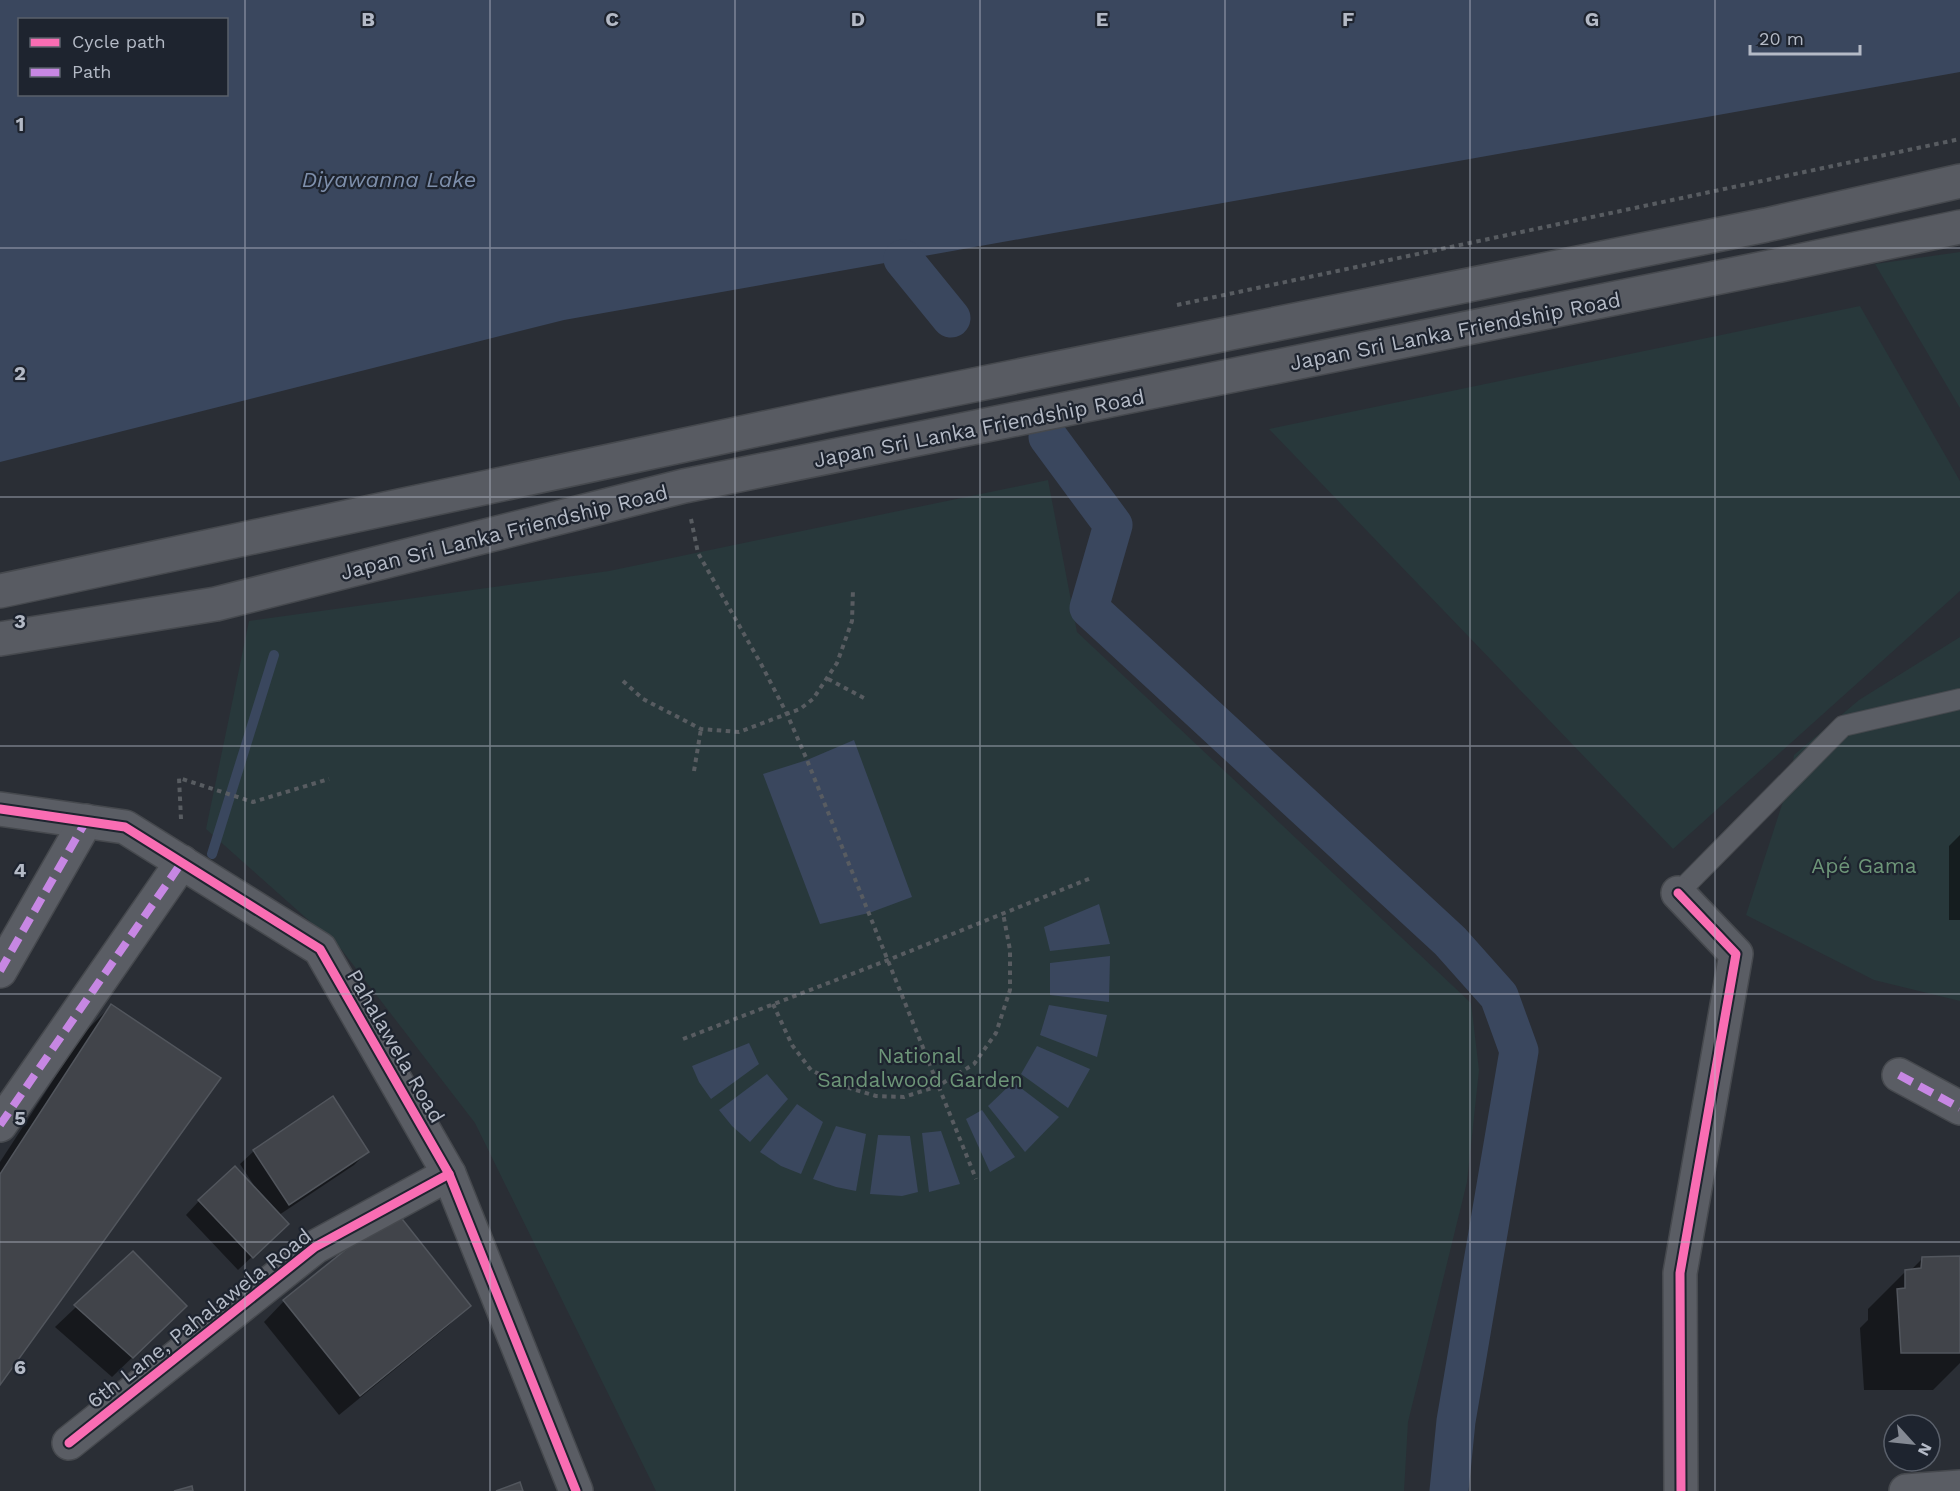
<svg xmlns="http://www.w3.org/2000/svg" width="1960" height="1491" viewBox="0 0 1960 1491" font-family="'Work Sans',sans-serif">
<rect width="100%" height="100%" fill="#2a2e35"/>
<g fill="#28383b">
<polygon points="1960,252 1960,408 1875,264"/>
<polygon points="1860,306 1960,481 1960,591 1673,849 1269,429"/>
<polygon points="1048,480 1077,632 1471,1003 1479,1070 1467,1182 1408,1422 1404,1491 656,1491 475,1123 341,949 206,829 249,621 609,571"/>
<polygon points="1960,637 1960,1001 1874,980 1746,915 1790,780 1794,755 1859,700"/>
</g>
<g fill="#3a475e" fill-rule="evenodd">
<path d="M0 0H1960V72L564 320 0 462ZM20 20H226V94H20Z"/>
<polygon points="854,740 912,897 869,913 820,924 763,774 807,760"/>
<polygon points="1099,904 1110,944 1050,951 1044,927"/>
<polygon points="1110,956 1109,1002 1050,995 1050,963"/>
<polygon points="1049,1005 1107,1015 1097,1057 1040,1035"/>
<polygon points="749,1043 759,1064 711,1099 699,1082 692,1066"/>
<polygon points="1037,1046 1090,1069 1068,1108 1021,1074"/>
<polygon points="767,1074 788,1099 750,1142 732,1126 719,1110"/>
<polygon points="1013,1082 1059,1117 1025,1152 988,1106"/>
<polygon points="797,1104 823,1122 801,1174 781,1166 760,1152"/>
<polygon points="982,1110 1015,1157 990,1172 966,1119"/>
<polygon points="836,1126 866,1134 856,1191 836,1187 813,1179"/>
<polygon points="941,1131 960,1184 929,1192 922,1133"/>
<polygon points="878,1135 910,1136 918,1192 902,1196 870,1194"/>
</g>
<g fill="#0007">
<polygon points="1960,835 1960,920 1949,920 1949,846"/>
<polygon points="111,1006 0,1383 0,1162 84,1033"/>
<polygon points="254,1151 367,1152 354,1165 279,1215 273,1237 238,1270 186,1215 199,1201 255,1187 240,1164"/>
<polygon points="133,1253 165,1326 112,1377 55,1327"/>
<polygon points="1960,1258 1960,1363 1933,1390 1864,1390 1860,1328 1868,1320 1868,1309 1905,1272 1910,1271 1922,1259"/>
<polygon points="284,1301 469,1306 448,1326 339,1415 264,1322"/>
</g>
<g fill="none" stroke-linecap="round" stroke-linejoin="round">
<polyline stroke="#3a475e" stroke-width="10" points="212,854 274,655"/>
<g stroke="#3a475e" stroke-width="39">
<polyline points="903,259 951,318"/>
<polyline points="1048,437 1113,525 1089,608 1450,941 1499,996 1519,1051 1456,1421 1449,1491"/>
</g>
</g>
<g fill="#41444a" stroke="#52565d" stroke-width="1.5">
<polygon points="111,1004 221,1078 0,1385 0,1174"/>
<polygon points="333,1096 369,1152 289,1205 253,1150"/>
<polygon points="235,1166 289,1224 253,1258 198,1200"/>
<polygon points="395,1210 471,1306 360,1396 283,1300"/>
<polygon points="133,1251 187,1306 133,1358 74,1305"/>
<polygon points="1960,1256 1960,1353 1901,1353 1897,1289 1905,1288 1905,1270 1921,1268 1922,1257"/>
<polygon points="520,1482 523,1491 496,1491"/>
<polygon points="192,1486 193,1491 174,1491"/>
</g>
<g fill="none" stroke-linecap="round" stroke-linejoin="round">
<g stroke="#46494e" stroke-width="22">
<polyline id="lane" points="1678,893 1843,726 1960,699"/>
</g>
<g stroke="#46494e" stroke-width="36">
<g id="street">
<polyline points="0,809 125,827 320,949 449,1174 576,1491"/>
<polyline points="1678,893 1736,954 1680,1273 1681,1491"/>
<polyline points="0,971 86,821"/>
<polyline points="1899,1075 1960,1108"/>
<polyline points="0,1125 182,862"/>
<polyline points="69,1443 315,1247 449,1174"/>
<polyline points="1906,1491 1960,1487"/>
</g>
</g>
<g stroke="#46494e" stroke-width="36">
<g id="secondary">
<polyline points="0,591 840,412 1766,225 1960,181"/>
<polyline points="0,639 216,604 684,486 1780,265 1960,227"/>
</g>
</g>
<g stroke="#585c61" stroke-width="4" stroke-dasharray="4.5 4.5" stroke-linecap="butt">
<polyline points="1177,305 1960,139"/>
<polyline points="691,519 698,553 761,664 787,714 807,760 976,1179"/>
<polyline points="828,679 864,698"/>
<polyline points="623,681 643,699 701,729 739,732 800,709 813,699 837,663 852,621 853,589"/>
<polyline points="694,771 701,729"/>
<polyline points="181,819 179,778 253,802 329,779"/>
<polyline points="773,1004 792,1045 811,1070 846,1087 876,1096 904,1097 938,1086 974,1064 996,1033 1010,990 1010,950 1003,913"/>
<polyline points="683,1039 888,960 1091,878"/>
</g>
<use href="#lane" stroke="#5a5d64" stroke-width="20"/>
<use href="#street" stroke="#5a5d64" stroke-width="33"/>
<use href="#secondary" stroke="#585b62" stroke-width="33"/>
<g stroke="#c787e3" stroke-width="8" stroke-dasharray="15 8" stroke-linecap="butt">
<polyline points="0,971 86,821"/>
<polyline points="1899,1075 1960,1108"/>
<polyline points="0,1125 182,862"/>
</g>
<g stroke="#1e242f" stroke-width="13">
<g id="cycleway">
<polyline points="0,809 125,827 320,949 449,1174 576,1491"/>
<polyline points="1678,893 1736,954 1680,1273 1681,1491"/>
<polyline points="69,1443 315,1247 449,1174"/>
</g>
</g>
<use href="#cycleway" stroke="#f96db3" stroke-width="9"/>
</g>
<path fill="none" stroke="#b4bac6" stroke-width="1.5" stroke-opacity="0.55" d="M245 0V1491M490 0V1491M735 0V1491M980 0V1491M1225 0V1491M1470 0V1491M1715 0V1491M0 248H1960M0 497H1960M0 746H1960M0 994H1960M0 1242H1960"/>
<g text-anchor="middle" dominant-baseline="central" stroke-width="4.5" stroke-linejoin="round" paint-order="stroke">
<g font-size="21" fill="#b4bac6" stroke="#1e242f">
<text transform="translate(1455 331) rotate(-11)">Japan Sri Lanka Friendship Road</text>
<text transform="translate(979 428) rotate(-11)">Japan Sri Lanka Friendship Road</text>
<text transform="translate(504 532) rotate(-14)">Japan Sri Lanka Friendship Road</text>
<text transform="translate(396 1046) rotate(60)">Pahalawela Road</text>
<text transform="translate(199 1318) rotate(-38)">6th Lane, Pahalawela Road</text>
</g>
<g font-size="21" fill="#6d9578" stroke="#1e242f">
<text x="1864" y="865">Apé Gama</text>
<text x="920" y="1055">National<tspan x="920" dy="24">Sandalwood Garden</tspan></text>
</g>
<g font-size="22" font-style="italic" fill="#7e8fab" stroke="#1e242f">
<text x="389" y="179">Diyawanna Lake</text>
</g>
</g>
<g font-size="20" text-anchor="middle" font-weight="bold" fill="#b4bac6" stroke="#1e242f" stroke-width="4.5" stroke-linejoin="round" paint-order="stroke">
<text x="368" y="26">B</text>
<text x="612" y="26">C</text>
<text x="858" y="26">D</text>
<text x="1102" y="26">E</text>
<text x="1348" y="26">F</text>
<text x="1592" y="26">G</text>
<text x="20" y="131">1</text>
<text x="20" y="380">2</text>
<text x="20" y="628">3</text>
<text x="20" y="877">4</text>
<text x="20" y="1125">5</text>
<text x="20" y="1374">6</text>
</g>
<rect x="18" y="18" width="210" height="78" fill="#1e242f" stroke="#5a606b" stroke-width="1.5"/>
<rect x="30" y="38" width="30" height="9" fill="#f96db3" stroke="#5a606b" stroke-width="1.5"/>
<text x="72" y="48" font-size="18" fill="#b4bac6">Cycle path</text>
<rect x="30" y="68" width="30" height="9" fill="#c787e3" stroke="#5a606b" stroke-width="1.5"/>
<text x="72" y="78" font-size="18" fill="#b4bac6">Path</text>
<g transform="translate(1912 1443) rotate(117)"><circle r="28" fill="#1e242f" stroke="#5a606b" stroke-width="1.5"/>
<path d="M0-4.5L10 22L0 15L-10 22Z" fill="#848993"/>
<text y="-9" font-size="16" font-weight="bold" text-anchor="middle" fill="#b4bac6">N</text>
</g>
<path d="M1750 45v9h110v-9" fill="none" stroke="#b4bac6" stroke-width="3"/>
<text x="1759" y="45" font-size="18" fill="#b4bac6" stroke="#1e242f" stroke-width="4.5" paint-order="stroke">20 m</text>
</svg>
